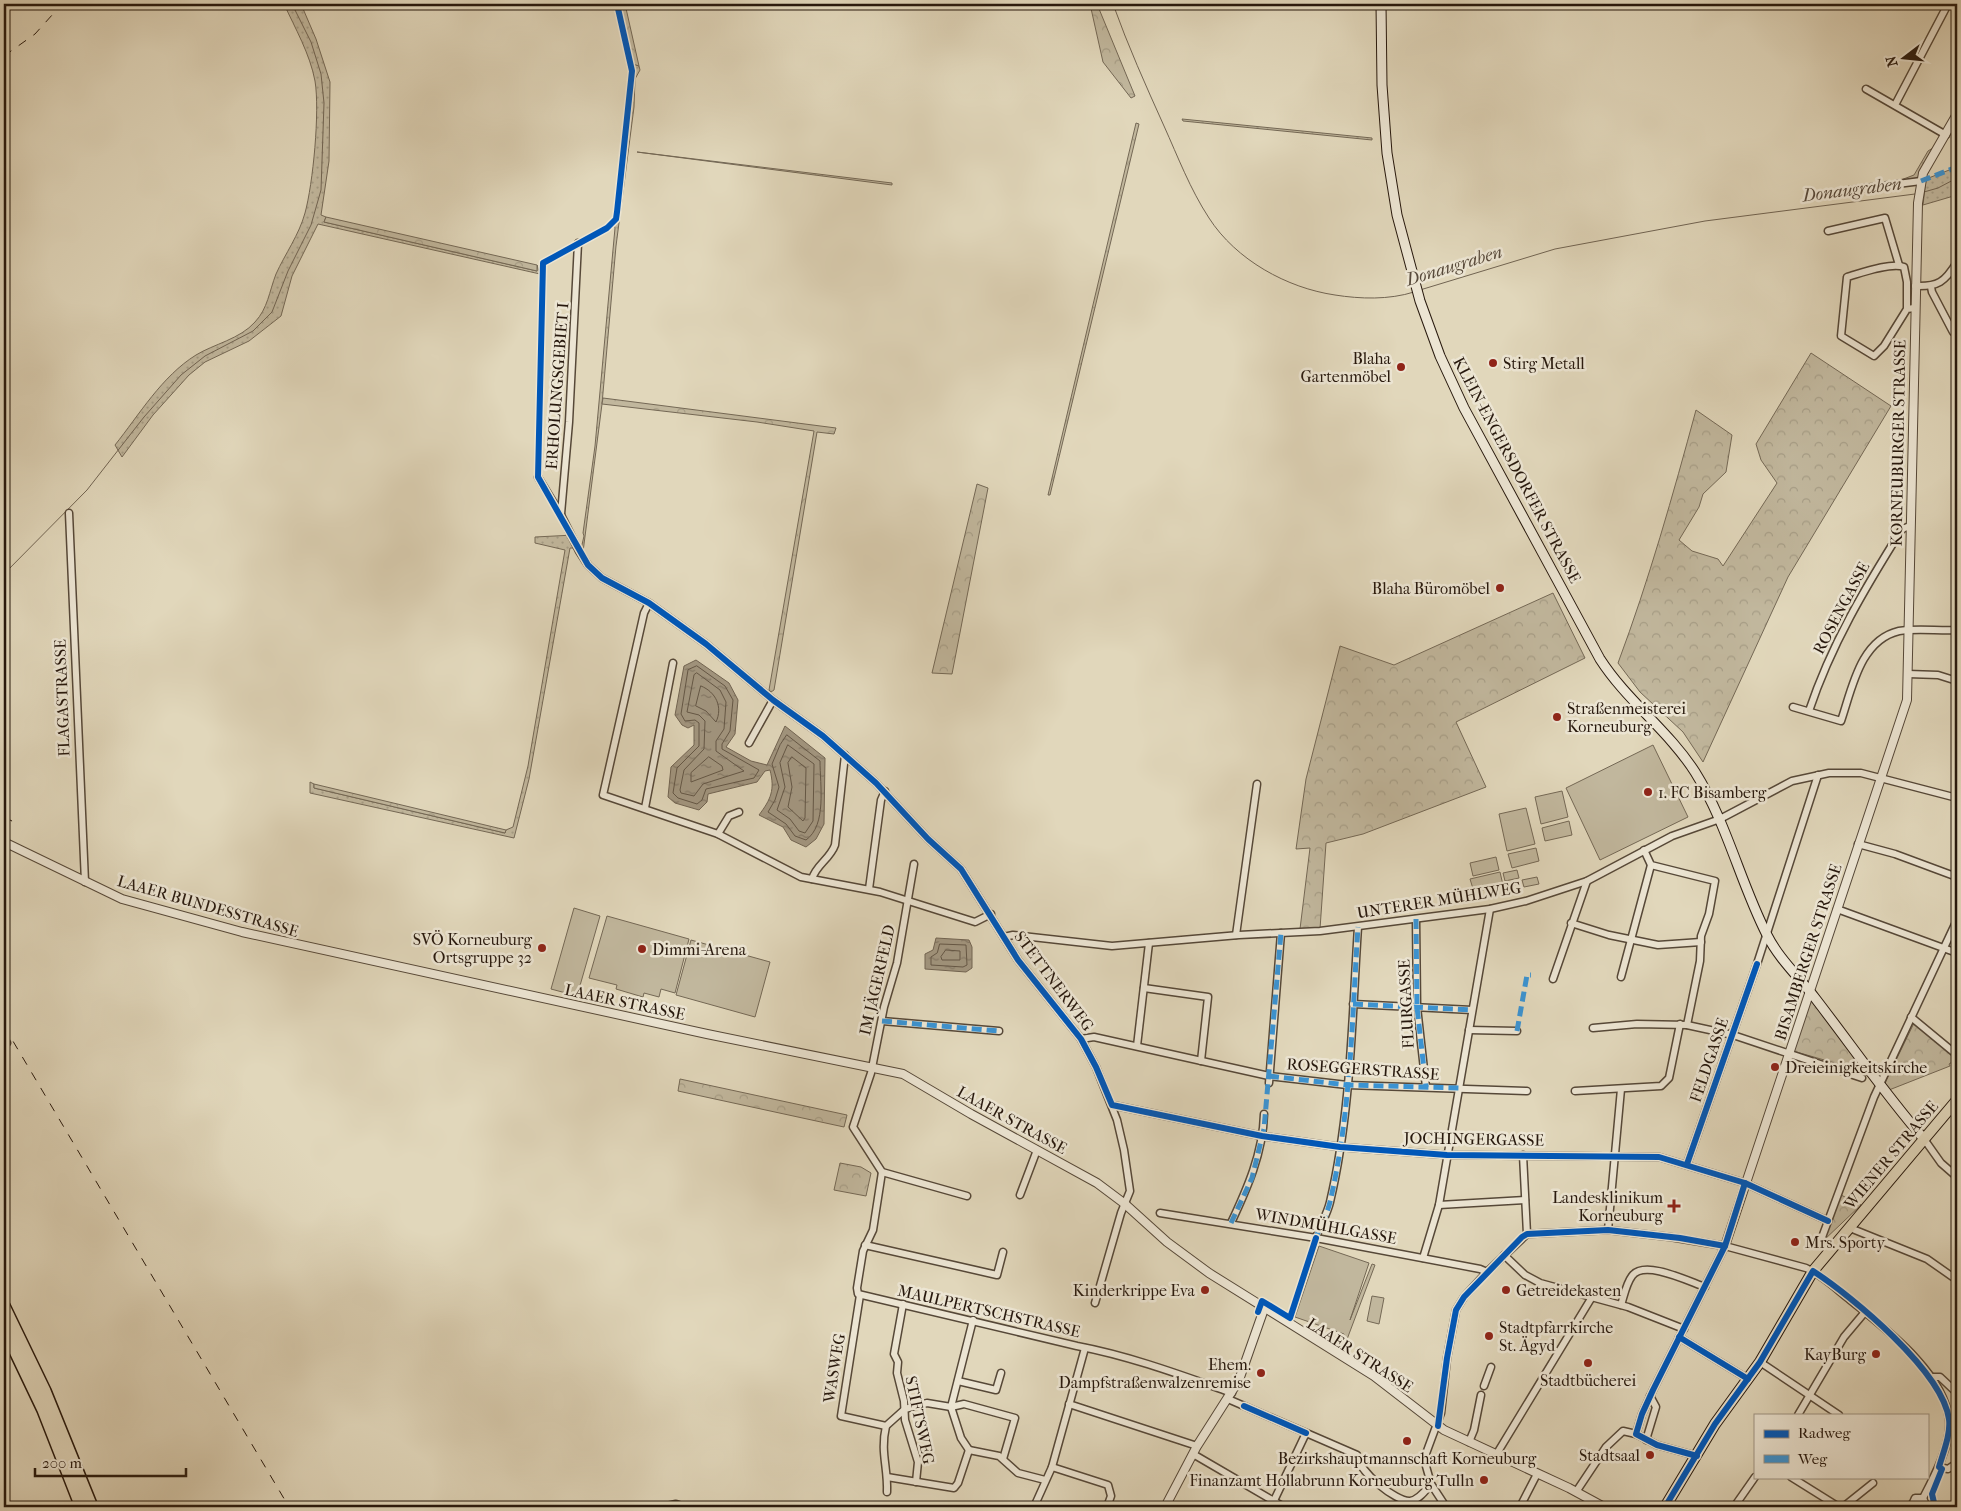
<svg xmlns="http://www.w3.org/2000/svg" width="1961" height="1511" viewBox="0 0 1961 1511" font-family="'IM FELL French Canon',serif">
<defs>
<pattern id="grass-dots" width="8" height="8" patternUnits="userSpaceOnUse" patternTransform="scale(1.25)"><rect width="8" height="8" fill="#c1b79d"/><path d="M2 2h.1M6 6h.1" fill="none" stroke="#a69d86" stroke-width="1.8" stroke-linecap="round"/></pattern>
<pattern id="forest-crowns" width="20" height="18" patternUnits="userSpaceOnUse" patternTransform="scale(1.25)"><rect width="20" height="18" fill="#c1b79d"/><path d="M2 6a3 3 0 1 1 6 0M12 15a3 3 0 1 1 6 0" fill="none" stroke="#a69d86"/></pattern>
<pattern id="water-ripples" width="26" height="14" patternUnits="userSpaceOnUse" patternTransform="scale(1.25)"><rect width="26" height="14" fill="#a29680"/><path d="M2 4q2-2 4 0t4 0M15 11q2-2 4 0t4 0" fill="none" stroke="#847967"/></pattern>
</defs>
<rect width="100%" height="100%" fill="#e1d7bb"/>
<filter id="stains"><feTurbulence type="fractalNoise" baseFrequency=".004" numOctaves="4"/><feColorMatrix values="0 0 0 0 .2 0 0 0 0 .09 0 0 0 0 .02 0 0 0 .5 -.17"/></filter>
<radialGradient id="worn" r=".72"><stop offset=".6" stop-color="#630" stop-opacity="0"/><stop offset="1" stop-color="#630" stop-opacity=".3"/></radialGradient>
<g fill="url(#grass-dots)" stroke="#746855">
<path d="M284 4H301L316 39 330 82 329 161 321 215 326 217 324 222 537 271V265L540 274 318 224 292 276 281 316 249 341 205 362 189 375 153 415 122 457 115 445C139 415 162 376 196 355 214 344 240 339 255 322 268 308 269 292 276 274 285 254 299 235 305 213 313 184 320 111 315 81 310 54 295 28 284 4Z"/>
<polygon points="633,64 639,66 640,70 635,79 634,107 616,246 602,404 583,552 581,558 573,548 570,548 529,779 514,838 310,793 310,782 314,784 314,788 505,833 506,830 513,827 528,766 565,550 535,543 535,537 574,535 581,549 584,536 583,533 595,446 615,228 613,220 629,73"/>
<polygon points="1182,119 1372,138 1372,140 1183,121"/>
<polygon points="1936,146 1921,181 1893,183 1914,175 1928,151"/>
<polygon points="1957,167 1957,195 1923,205 1926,179"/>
</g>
<g fill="url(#forest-crowns)" stroke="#746855">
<polygon points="620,4 625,4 639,66 633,64"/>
<polygon points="1090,4 1097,4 1135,96 1131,98 1103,62"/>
<polygon points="1136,123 1139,124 1050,495 1048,495"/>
<polygon points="637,152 892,183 892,185"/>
<polygon points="326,217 537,265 537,271 324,222"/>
<path d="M1811 353 1891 406 1788 577 1703 762 1683 732 1640 692 1618 663C1649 580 1673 495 1696 410L1732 435 1726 472 1703 494 1699 507 1679 540 1692 551 1718 559 1723 566 1777 483 1761 460 1756 444Z"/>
<polygon points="603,398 836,428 834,434 817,432 774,690 771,692 769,690 814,431 757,422 602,404"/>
<polygon points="977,484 988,488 952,674 932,673"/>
<polygon points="1553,593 1585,658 1456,722 1486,787 1363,834 1326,843 1320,929 1300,929 1310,848 1296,849 1306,779 1340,646 1394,665"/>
<polygon points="314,784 506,830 505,833 314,788"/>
<polygon points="1811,999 1866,1072 1793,1051"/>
<polygon points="1914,1023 1957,1059 1949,1064 1950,1066 1889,1090 1884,1085"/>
<polygon points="680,1079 847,1115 844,1127 678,1091"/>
<polygon points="840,1163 861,1167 871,1173 866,1196 834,1190"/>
<polygon points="1841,1195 1861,1205 1823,1241"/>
</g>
<g fill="#c1b79d" stroke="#746855">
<polygon points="1653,745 1688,817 1600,860 1566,788"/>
<polygon points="1562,791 1568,817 1541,824 1535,797"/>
<polygon points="1526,808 1535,844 1507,851 1499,814"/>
<polygon points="1569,821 1572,835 1545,841 1542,828"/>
<polygon points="1536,848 1539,861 1512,868 1508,854"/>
<polygon points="1496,857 1499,870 1473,876 1470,863"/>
<polygon points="1517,870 1519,878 1505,881 1503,873"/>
<polygon points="1500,872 1503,885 1474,892 1470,879"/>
<polygon points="1537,877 1539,884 1524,887 1522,880"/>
<polygon points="574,908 600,916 577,996 551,989"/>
<polygon points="607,916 689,939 675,993 661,989 659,997 644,993 643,997 616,989 617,985 589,978"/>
<polygon points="691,940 770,962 755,1017 676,995"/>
<polygon points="1319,1246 1369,1263 1350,1320 1372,1264 1375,1265 1346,1342 1342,1341 1344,1334 1295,1317"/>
<polygon points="1372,1296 1384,1298 1379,1324 1367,1321"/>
</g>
<g fill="url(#water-ripples)" stroke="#716452">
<path d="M696 660 729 683 738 700 735 734 726 747 751 761 767 765 785 726 825 758 824 824 816 839 806 847 791 840 783 827 759 815C771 799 775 790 770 770L765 771 757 782 708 794 707 802 699 810 675 803 668 797 671 767 694 745V725L688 728 682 725 675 715 684 666Z"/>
<polygon points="936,938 969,940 972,947 972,968 966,972 925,969 925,954 933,950"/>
</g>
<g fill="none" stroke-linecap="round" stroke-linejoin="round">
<g stroke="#645746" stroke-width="1">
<polygon points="697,666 725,686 733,700 730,731 722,744 722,749 759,770 754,778 706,789 702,800 697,804 678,798 673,793 677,768 699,746 699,723 695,720 685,721 681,714 688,670"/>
<polygon points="697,673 720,690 726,702 724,729 716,741 716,751 744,771 703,784 694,796 681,793 680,790 684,770 704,749 705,721 699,715 687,712 694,675"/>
<path d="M701 686C716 692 723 707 716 722L706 711 696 706Z"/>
<path d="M787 735 820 761C820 785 827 825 806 840L795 836 786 824 768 812 775 800 779 787 772 764 780 745Z"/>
<polygon points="788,745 814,764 813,821 805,833 799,831 790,819 777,810 785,787 780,763"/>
<polygon points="709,757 722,766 723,770 691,782 691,773"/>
<polygon points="792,757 806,768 805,818 803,821 788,807 792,787 788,763"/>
<polygon points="940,944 966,945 967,965 963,967 931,965 931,957 937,953"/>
<polygon points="946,950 960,951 960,960 942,960 941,957"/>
</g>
<g stroke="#716452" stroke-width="1">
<path d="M1113 4C1128 46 1146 86 1164 126 1178 157 1190 189 1209 218 1236 260 1287 288 1335 295 1360 299 1389 300 1414 292"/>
<polyline points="1924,192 1938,188 1957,178"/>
<polyline points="1420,290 1555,249 1705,221 1915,194"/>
<polyline points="4,574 87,490 144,417 181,375 205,356 253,331 272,312 288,271 311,225 321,190 324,103 321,74 311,42 292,4"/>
</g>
<g stroke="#564838" stroke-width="9">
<g id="minor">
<polyline points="1866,89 1946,135"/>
<polyline points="1895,105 1948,4"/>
<polyline points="1850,190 1921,181"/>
<polyline points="1828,231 1885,218 1899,265"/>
<path d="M1915 286C1938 287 1945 282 1957 262"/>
<polyline points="1931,287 1932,292 1953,332"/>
<path d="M1907 309V282L1904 267C1891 262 1861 273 1847 277L1841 336 1874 356 1884 346 1907 309 1914 308"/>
<polyline points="538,477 561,515 579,551 588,565 602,578 649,603 706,644 773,700 823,736 876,783 928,839 961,869 1018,960 1081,1039 1096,1067 1117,1120 1124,1150 1130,1191 1121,1213 1095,1303"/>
<polyline points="69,513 85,882"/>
<polyline points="561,514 569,422 578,243"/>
<polyline points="649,603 644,613 603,795 718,834 801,877 880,892 975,922 991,914"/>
<polyline points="1908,674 1938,675 1957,681"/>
<path d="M1793 707 1841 721C1852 689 1860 640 1899 631 1915 628 1940 631 1957 630"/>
<path d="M1809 711C1831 645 1865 588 1902 529L1910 526"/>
<polyline points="749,743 773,700"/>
<polyline points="645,808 673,663"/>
<polyline points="718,834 729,816 739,812"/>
<polyline points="1858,844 1895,854 1957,877"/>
<polyline points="1644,850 1651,865 1715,881 1709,914 1701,936 1700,961 1687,1025"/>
<polyline points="914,864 897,963 884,1007 871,1073 853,1127 882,1172 967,1196"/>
<path d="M812 879C816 865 830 859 835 845L845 755"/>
<polyline points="869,889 881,800 885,791"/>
<polyline points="1837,909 1957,953"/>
<polyline points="1416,919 1417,1007 1426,1087"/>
<polyline points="1571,923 1609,935 1658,945 1701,942"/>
<polyline points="1236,935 1257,784"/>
<polyline points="1004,937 1013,935 1112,946 1239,935 1320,931 1490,909 1526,901 1587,881 1672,836 1720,819 1792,781 1829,773 1861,773 1957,798"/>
<polyline points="1621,977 1651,865"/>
<polyline points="1553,979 1587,881"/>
<polyline points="1144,988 1208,997 1201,1061"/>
<polyline points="1353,1004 1472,1010"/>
<polyline points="1911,1017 1957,1055"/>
<polyline points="882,1021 999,1031"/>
<polyline points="1593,1028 1637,1024 1687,1025 1733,1035 1862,1078"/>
<polyline points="1469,1030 1517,1031"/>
<polyline points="4,1038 7,1043"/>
<polyline points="1081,1039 1094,1037 1269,1076 1347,1085 1527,1091"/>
<polyline points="1137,1046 1149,943"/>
<polyline points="1269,1083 1281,933"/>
<polyline points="1575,1091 1661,1086 1669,1078 1680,1024"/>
<polyline points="1112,1105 1262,1136 1340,1147 1447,1155 1659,1157 1745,1183 1828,1221"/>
<polyline points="1924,1139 1941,1163 1957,1177"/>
<polyline points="1523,1155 1527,1234"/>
<polyline points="1687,1164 1757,964 1818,775"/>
<path d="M882 1172 873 1230 863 1251 857 1288 858 1294 1077 1346C1130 1356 1181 1375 1232 1393"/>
<polyline points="1020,1195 1037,1150"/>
<polyline points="1439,1205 1525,1200"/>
<polyline points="1160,1213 1316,1238 1480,1269 1487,1272"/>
<path d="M1231 1223C1247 1189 1263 1153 1264 1114"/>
<polyline points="1850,1228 1927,1259 1957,1280"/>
<polyline points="1608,1230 1621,1089"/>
<path d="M1316 1238C1320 1225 1327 1215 1330 1202 1351 1113 1352 1018 1358 927"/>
<polyline points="1821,1240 1874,1097 1957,920"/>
<polyline points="865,1245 997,1275 1003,1252"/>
<polyline points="1504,1255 1525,1275 1540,1283 1628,1307 1684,1329"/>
<polyline points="1423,1258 1439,1205 1490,909"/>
<polyline points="860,1295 841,1416 886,1426 905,1409 927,1403 951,1407 964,1404 1015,1418 1003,1459"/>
<polyline points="903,1304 894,1354 898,1362 897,1373 904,1401 905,1420 918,1462 916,1482"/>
<path d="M1621 1305C1624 1296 1626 1284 1632 1276 1644 1259 1690 1282 1705 1287"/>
<polyline points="1679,1337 1748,1379"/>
<polyline points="1760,1362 1839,1415"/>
<polyline points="1930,1377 1940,1377 1957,1393"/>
<polyline points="958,1381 996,1390 1001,1373"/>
<polyline points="1484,1386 1491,1367"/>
<path d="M1228 1399 1357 1455C1358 1471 1396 1502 1410 1501 1419 1500 1426 1490 1431 1484"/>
<polyline points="1069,1404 1197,1446"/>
<polyline points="1798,1415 1844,1337 1865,1312"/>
<path d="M886 1426C880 1452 888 1467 887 1492"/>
<polyline points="1636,1434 1642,1414 1653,1390 1725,1246"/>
<polyline points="1646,1440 1656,1407 1650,1396"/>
<polyline points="1469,1442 1474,1430 1481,1395"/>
<polyline points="969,1450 961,1438 951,1407 973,1320"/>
<polyline points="969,1450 999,1456 1018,1473 1045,1480"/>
<polyline points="1193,1454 1284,1507"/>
<polyline points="1496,1455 1592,1297"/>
<polyline points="1052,1467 1108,1485 1111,1496 1107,1507"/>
<polyline points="1939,1467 1948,1469 1957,1463"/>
<polyline points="887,1477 954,1488 958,1483 969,1450"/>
<polyline points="1791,1477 1839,1507"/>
<polyline points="1576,1492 1606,1447 1623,1431 1636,1434 1657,1445 1697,1456"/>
<polyline points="1923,1498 1927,1507"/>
<polyline points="662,1507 676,1504 685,1507"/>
<polyline points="1034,1507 1052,1467 1085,1348"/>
<polyline points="1271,1507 1306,1433"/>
<path d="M1446 1507 1431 1484 1424 1459 1441 1413 1447 1358 1456 1310 1464 1297 1487 1272 1527 1234 1608 1230 1670 1237 1725 1246 1806 1268C1822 1275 1835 1288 1849 1299 1884 1328 1943 1371 1949 1419 1952 1443 1934 1477 1923 1498"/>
<polyline points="1520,1507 1537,1474"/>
<polyline points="1734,1507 1755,1477"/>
<polyline points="1843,1507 1873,1483"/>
<polyline points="1901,1507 1911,1505"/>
<polyline points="1911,1507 1915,1498 1923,1498"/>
</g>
</g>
<g stroke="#564838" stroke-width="10">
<g id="tertiary">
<polyline points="4,842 122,899 242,932 707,1034 903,1074 971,1114 1097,1183 1125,1204 1167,1242 1209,1273 1374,1376 1444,1430 1569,1488 1604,1507"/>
<polyline points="1725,1246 1907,700 1918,203 1923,173 1957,114"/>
<polyline points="1165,1507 1197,1446 1239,1380 1264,1309"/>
</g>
</g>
<g stroke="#27180d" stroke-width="11">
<path id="secondary" d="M1381 4 1382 85 1387 153 1397 215 1420 301 1440 356 1464 408 1600 659C1627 701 1668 730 1695 772 1727 823 1740 882 1767 935 1779 959 1799 977 1815 998 1852 1046 1885 1094 1924 1139"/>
</g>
<g stroke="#27180d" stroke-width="12">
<polyline id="primary" points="1665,1507 1715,1424 1760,1362 1813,1271 1957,1100"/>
</g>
<g stroke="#27180d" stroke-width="14">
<g id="motorway">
<polyline points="4,1306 45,1391 92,1507"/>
<polyline points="4,1328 43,1410 81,1507"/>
</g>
</g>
<use href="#minor" stroke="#ece5d3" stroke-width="6"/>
<use href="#tertiary" stroke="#ece5d3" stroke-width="8"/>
<use href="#secondary" stroke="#ece5d3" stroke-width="9"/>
<use href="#primary" stroke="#e1d7bb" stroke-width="10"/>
<use href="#motorway" stroke="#e1d7bb" stroke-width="11"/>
<g stroke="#27180d" stroke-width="1" stroke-dasharray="9 9" stroke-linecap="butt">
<polyline points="4,56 35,34 62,4"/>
<polyline points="4,817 14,822"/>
<polyline points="4,1026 289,1507"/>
</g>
<g stroke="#3b93d2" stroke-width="5" stroke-dasharray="10 5" stroke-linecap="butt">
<polyline points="1921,181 1957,167"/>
<polyline points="1416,919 1417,1007 1426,1087"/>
<polyline points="1353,1004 1472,1010"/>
<polyline points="882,1021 999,1031"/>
<polyline points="1517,1031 1527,975 1531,975"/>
<polyline points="1269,1076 1347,1085 1460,1088"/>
<polyline points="1231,1223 1252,1178 1264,1129 1281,933"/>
<path d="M1316 1238C1320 1225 1327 1215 1330 1202 1351 1113 1352 1018 1358 927"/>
</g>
<g stroke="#ece5d3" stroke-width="9">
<g id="cycleway">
<polyline points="617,4 632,71 617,212 616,219 607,228 543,263 538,477 588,565 602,578 649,603 706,644 773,700 823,736 876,783 928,839 961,869 1018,960 1081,1039 1096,1067 1112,1105 1262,1136 1340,1147 1447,1155 1659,1157 1745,1183 1828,1221"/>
<polyline points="1687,1164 1757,964"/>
<polyline points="1258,1312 1262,1301 1290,1318 1316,1238"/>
<polyline points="1679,1337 1748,1379"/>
<polyline points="1244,1406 1306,1433"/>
<polyline points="1438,1426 1447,1358 1456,1310 1464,1297 1522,1237 1527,1234 1608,1230 1680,1238 1725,1246"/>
<polyline points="1697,1456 1657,1445 1636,1434 1642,1414 1653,1390 1725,1246 1745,1183"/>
<path d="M1665 1507 1715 1424 1760 1362 1813 1271C1853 1297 1942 1371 1949 1419 1951 1434 1943 1453 1939 1467L1942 1469 1932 1494 1935 1507"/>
</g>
</g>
<use href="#cycleway" stroke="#0057b8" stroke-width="6"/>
</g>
<g fill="#8f2418" stroke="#ece5d3" stroke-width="2">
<circle cx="1493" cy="363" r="5"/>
<circle cx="1401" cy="367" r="5"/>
<circle cx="1500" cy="588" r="5"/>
<circle cx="1557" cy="717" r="5"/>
<circle cx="1648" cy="792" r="5"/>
<circle cx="542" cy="948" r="5"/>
<circle cx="642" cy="949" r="5"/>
<circle cx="1775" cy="1067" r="5"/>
<path d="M1671.5 1198.5h5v5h5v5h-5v5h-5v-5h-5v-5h5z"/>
<circle cx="1795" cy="1242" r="5"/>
<circle cx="1205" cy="1290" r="5"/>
<circle cx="1506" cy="1290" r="5"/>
<circle cx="1489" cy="1336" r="5"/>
<circle cx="1876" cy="1354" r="5"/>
<circle cx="1588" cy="1363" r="5"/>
<circle cx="1261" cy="1373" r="5"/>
<circle cx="1407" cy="1441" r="5"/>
<circle cx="1650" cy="1455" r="5"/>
<circle cx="1484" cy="1480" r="5"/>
</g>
<g text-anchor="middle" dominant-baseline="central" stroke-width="5" stroke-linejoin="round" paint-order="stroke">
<g font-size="16" fill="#27180d" stroke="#ece5d3" text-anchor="end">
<text x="1391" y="358">Blaha<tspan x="1391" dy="18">Gartenmöbel</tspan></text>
<text x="1503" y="363" text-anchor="start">Stirg Metall</text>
<text x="1490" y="588">Blaha Büromöbel</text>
<text x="1567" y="708" text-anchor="start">Straßenmeisterei<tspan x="1567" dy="18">Korneuburg</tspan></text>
<text x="1658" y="792" text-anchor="start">1. FC Bisamberg</text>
<text x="532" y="939">SVÖ Korneuburg<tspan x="532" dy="18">Ortsgruppe 32</tspan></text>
<text x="652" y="949" text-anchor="start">Dimmi-Arena</text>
<text x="1785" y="1067" text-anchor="start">Dreieinigkeitskirche</text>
<text x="1663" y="1197">Landesklinikum<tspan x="1663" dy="18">Korneuburg</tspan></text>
<text x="1805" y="1242" text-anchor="start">Mrs. Sporty</text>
<text x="1195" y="1290">Kinderkrippe Eva</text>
<text x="1516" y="1290" text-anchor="start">Getreidekasten</text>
<text x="1499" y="1327" text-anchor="start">Stadtpfarrkirche<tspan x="1499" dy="18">St. Ägyd</tspan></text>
<text x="1866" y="1354">KayBurg</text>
<text x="1251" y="1364">Ehem.<tspan x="1251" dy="18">Dampfstraßenwalzenremise</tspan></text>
<text x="1588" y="1380" text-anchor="middle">Stadtbücherei</text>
<text x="1640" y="1455">Stadtsaal</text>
<text x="1407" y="1458" text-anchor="middle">Bezirkshauptmannschaft Korneuburg</text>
<text x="1474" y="1480">Finanzamt Hollabrunn Korneuburg Tulln</text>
</g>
<g font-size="16" fill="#27180d" stroke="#ece5d3">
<text transform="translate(557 386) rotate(-86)">ERHOLUNGSGEBIET I</text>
<text transform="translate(1898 443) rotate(-89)">KORNEUBURGER STRASSE</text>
<text transform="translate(1517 470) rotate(62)">KLEIN-ENGERSDORFER STRASSE</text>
<text transform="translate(1841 608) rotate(-62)">ROSENGASSE</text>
<text transform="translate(62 698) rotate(-92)">FLAGASTRASSE</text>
<text transform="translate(1439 900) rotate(-9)">UNTERER MÜHLWEG</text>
<text transform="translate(208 906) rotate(16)">LAAER BUNDESSTRASSE</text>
<text transform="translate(1808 952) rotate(-72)">BISAMBERGER STRASSE</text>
<text transform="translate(877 980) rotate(-77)">IM JÄGERFELD</text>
<text transform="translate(1054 981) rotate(53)">STETTNERWEG</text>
<text transform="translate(625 1002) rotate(12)">LAAER STRASSE</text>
<text transform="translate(1406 1004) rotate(-93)">FLURGASSE</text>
<text transform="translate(1709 1060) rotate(-71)">FELDGASSE</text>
<text transform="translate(1363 1069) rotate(4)">ROSEGGERSTRASSE</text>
<text transform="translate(1012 1120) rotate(29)">LAAER STRASSE</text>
<text transform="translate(1474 1139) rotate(1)">JOCHINGERGASSE</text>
<text transform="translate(1891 1155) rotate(-50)">WIENER STRASSE</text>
<text transform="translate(1326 1226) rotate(10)">WINDMÜHLGASSE</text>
<text transform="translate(989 1311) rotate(13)">MAULPERTSCHSTRASSE</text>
<text transform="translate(1360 1355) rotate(33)">LAAER STRASSE</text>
<text transform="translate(834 1368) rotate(-81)">WASWEG</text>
<text transform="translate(920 1420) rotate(78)">STIFTSWEG</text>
</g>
<g font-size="18" font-style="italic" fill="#584a3b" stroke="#ece5d3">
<text transform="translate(1852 190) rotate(-7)">Donaugraben</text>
<text transform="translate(1454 266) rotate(-17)">Donaugraben</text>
</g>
</g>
<rect width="1961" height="1511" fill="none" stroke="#e1d7bb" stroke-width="20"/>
<rect x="5" y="5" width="1951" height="1501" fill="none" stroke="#27180d" stroke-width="2.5"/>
<rect x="10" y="10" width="1941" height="1491" fill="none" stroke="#27180d"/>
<rect x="1754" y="1414" width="175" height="65" fill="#ece5d3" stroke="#9d9384"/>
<rect x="1764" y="1430" width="25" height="8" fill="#0057b8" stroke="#9d9384"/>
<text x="1798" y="1438" font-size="15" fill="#27180d">Radweg</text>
<rect x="1764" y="1455" width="25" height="8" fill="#3b93d2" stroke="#9d9384"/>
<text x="1798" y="1464" font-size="15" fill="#27180d">Weg</text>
<g transform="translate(1904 58) rotate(254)" stroke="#ece5d3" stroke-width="4" paint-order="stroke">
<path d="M0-4L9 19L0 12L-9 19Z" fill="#27180d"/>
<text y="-8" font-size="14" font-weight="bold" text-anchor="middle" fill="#27180d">N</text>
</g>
<path d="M35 1468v8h151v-8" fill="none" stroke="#27180d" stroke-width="2.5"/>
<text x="42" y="1468" font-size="15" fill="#27180d" stroke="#ece5d3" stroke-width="4" paint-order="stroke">200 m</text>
<rect width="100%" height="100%" filter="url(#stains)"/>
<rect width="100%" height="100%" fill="url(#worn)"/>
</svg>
